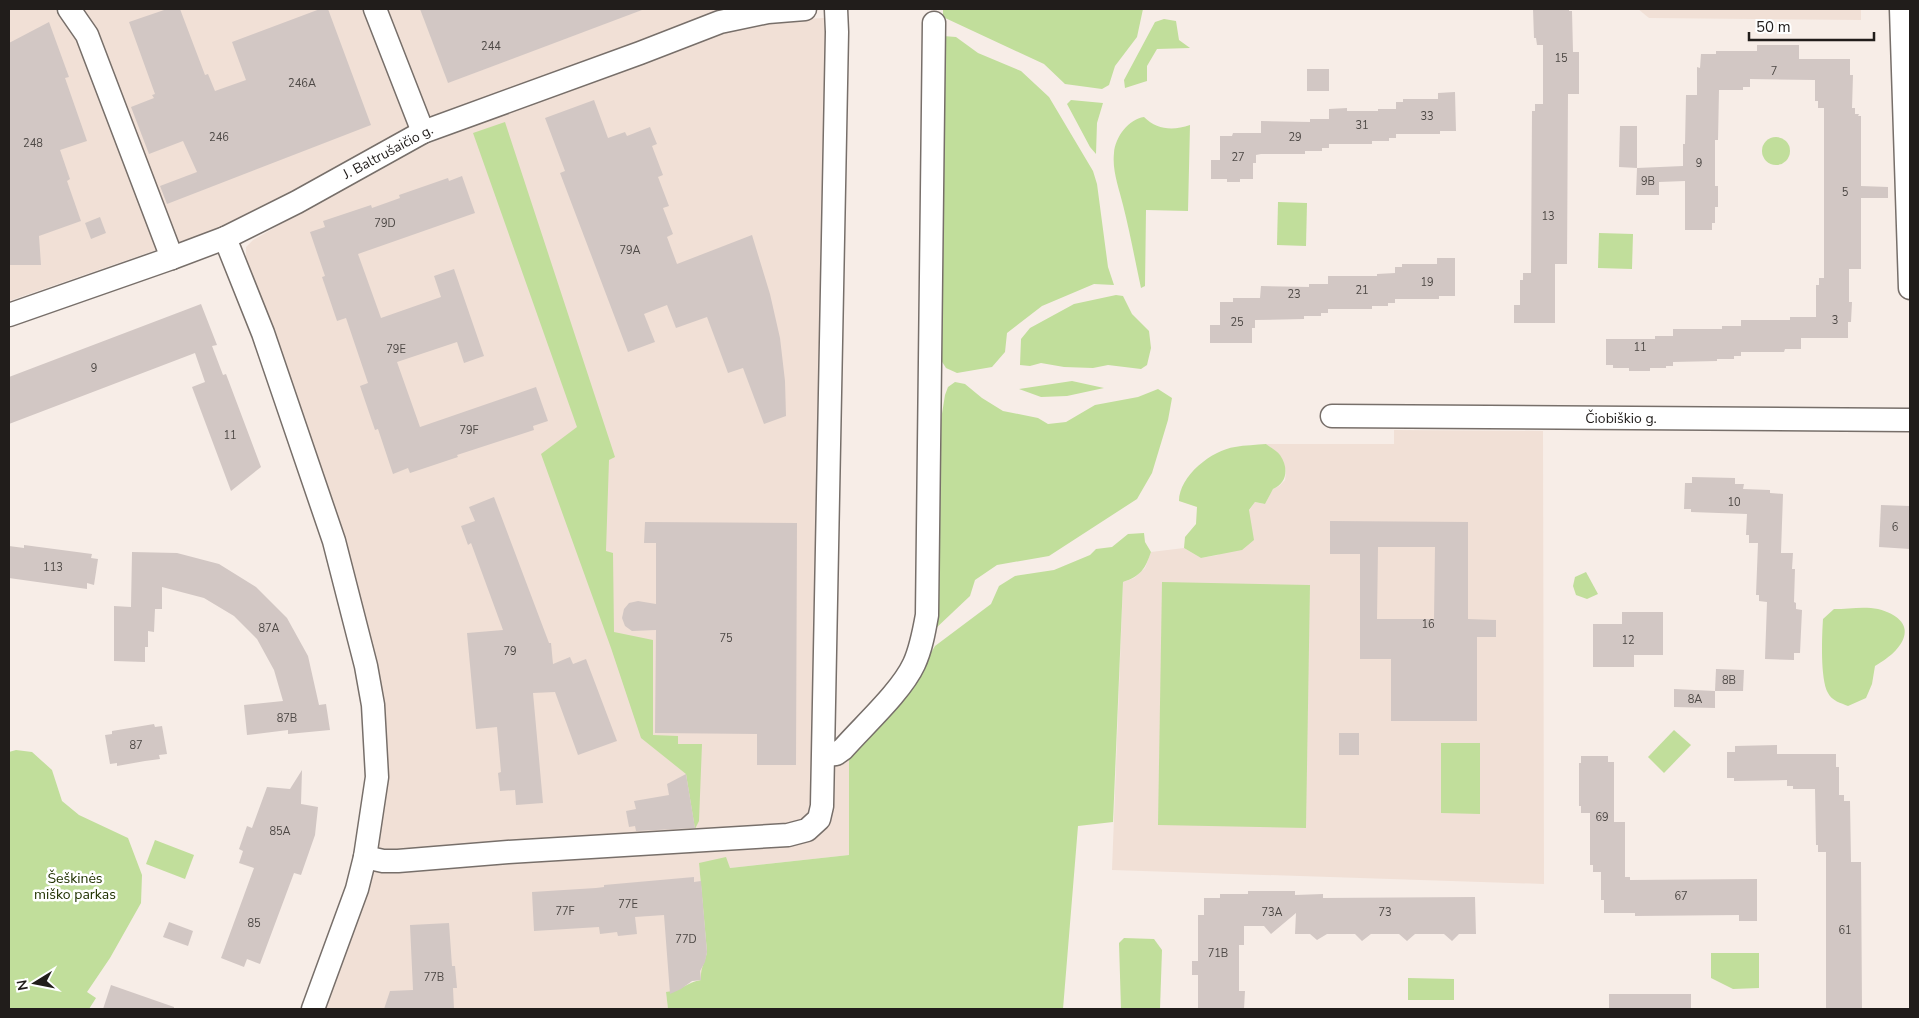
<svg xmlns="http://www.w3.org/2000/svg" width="1919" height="1018" viewBox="0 0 1919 1018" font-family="'Nunito Sans',sans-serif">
<rect width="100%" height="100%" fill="#f7ede7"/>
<g fill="#f1e0d6">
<polygon points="9,9 733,9 394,141 234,223 9,301"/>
<polygon points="1638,9 1861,9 1861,20 1649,18"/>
<polygon points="842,17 833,741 849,754 849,855 730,868 699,863 707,952 701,980 692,981 674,992 666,992 668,1009 321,1009 371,869 384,804 385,773 360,609 246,259 246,247 253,240 375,170 417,148 481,123 735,29 787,20"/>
<polygon points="1394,430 1543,431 1544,884 1112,870 1123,582 1134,578 1145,568 1151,552 1184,548 1201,558 1218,555 1255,502 1265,504 1273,489 1279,486 1285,480 1286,471 1279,454 1266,444 1394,444"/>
</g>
<g fill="#c1de9b">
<polygon points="943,9 1143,9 1137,37 1115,66 1109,85 1102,89 1065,84 1044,64 943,17"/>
<polygon points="1164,19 1176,21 1179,40 1190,48 1157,49 1147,66 1147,81 1125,88 1124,80 1155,22"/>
<polygon points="943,36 956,37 978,53 1021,71 1049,97 1093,171 1097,184 1108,267 1114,285 1094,284 1042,306 1007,333 1005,352 992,367 957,373 946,368 939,357"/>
<polygon points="1071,100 1103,103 1097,123 1096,154 1090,147 1067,104"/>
<path d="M1144 117C1157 130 1173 131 1190 125L1188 211 1146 210 1145 286 1141 288C1135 260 1130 233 1123 205 1119 188 1112 171 1114 153 1115 137 1129 119 1144 117Z"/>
<polygon points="505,122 615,457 609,460 606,551 613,553 614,632 653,640 653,735 678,736 678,744 702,744 699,821 695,829 686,774 641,738 611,648 541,454 577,427 473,133"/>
<circle cx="1776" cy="151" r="14"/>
<polygon points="1278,202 1307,203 1306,246 1277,245"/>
<polygon points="1599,233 1633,234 1632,269 1598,268"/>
<polygon points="1116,295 1123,296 1132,314 1149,331 1151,348 1147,365 1141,369 1108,365 1093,368 1064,367 1041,363 1030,366 1020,365 1021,339 1030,328 1074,304"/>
<polygon points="1072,381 1104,388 1067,396 1041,397 1019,389"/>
<polygon points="955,382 965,384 982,398 1003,411 1038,418 1048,424 1066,422 1095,405 1138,397 1158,389 1172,398 1168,420 1152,473 1137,499 1049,556 997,565 975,580 970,596 934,630 935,457 945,395 948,387"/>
<path d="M1266 444C1270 447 1277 451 1280 455 1289 468 1287 483 1273 489L1265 504 1255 502 1249 510 1254 540 1242 550 1201 558 1184 548 1185 537 1196 524 1197 507 1179 501C1179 476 1212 450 1235 447 1245 445 1256 445 1266 444Z"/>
<path d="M1144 533 1145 542 1151 552C1145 569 1141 576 1123 582L1113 822 1078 826 1063 1009H668L666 992C680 991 688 982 701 980 700 969 705 962 707 952L699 863 726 857 730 868 849 855V754L916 678 935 646 991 604 999 586 1015 576 1054 570 1090 555 1096 549 1112 547 1128 534Z"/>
<polygon points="1586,572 1598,594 1587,599 1576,595 1573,586 1575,577"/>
<polygon points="1162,582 1310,585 1306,828 1158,825"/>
<path d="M1834 609C1848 609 1864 606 1878 609 1919 620 1909 647 1875 666L1872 684 1866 698 1848 706C1841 703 1832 701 1828 693 1820 679 1822 635 1823 619Z"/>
<polygon points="1674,730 1691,745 1664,773 1648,757"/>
<polygon points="1441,743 1480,743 1480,814 1441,813"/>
<polygon points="16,750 32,752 52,770 62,801 79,815 128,838 142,875 141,903 110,958 87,992 96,998 89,1009 9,1009 9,752"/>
<polygon points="155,840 194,855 185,879 146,864"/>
<polygon points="1124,938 1154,939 1162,950 1160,1009 1121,1009 1119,943"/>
<polygon points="1759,953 1759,988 1733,989 1711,978 1711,953"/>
<polygon points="1408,978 1454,979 1454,1000 1408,1000"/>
</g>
<g fill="#d2c7c4" fill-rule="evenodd">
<polygon points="167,9 180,9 205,75 208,74 215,91 246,80 232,42 320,9 328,9 371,125 167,204 160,186 197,172 183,141 149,154 131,107 154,98 152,95 155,94 129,22"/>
<polygon points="420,9 641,9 642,10 448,83"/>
<polygon points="1533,9 1569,9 1569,11 1572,11 1573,52 1579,52 1579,94 1568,94 1567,264 1555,264 1555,323 1514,323 1514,305 1520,305 1520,280 1523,280 1523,273 1531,273 1532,111 1535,111 1535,104 1543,104 1543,45 1537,45 1536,38 1534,38"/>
<polygon points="49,22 69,77 65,78 87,141 60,150 70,179 67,181 81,221 39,236 41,265 9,265 9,43"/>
<polygon points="1757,45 1799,45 1799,59 1850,59 1850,75 1853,75 1852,108 1855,108 1855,114 1859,114 1858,116 1861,116 1861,186 1888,187 1888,198 1861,198 1861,269 1849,269 1849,302 1852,302 1851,322 1848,322 1848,338 1801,338 1801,349 1785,349 1784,352 1741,352 1741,356 1734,356 1734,359 1717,359 1717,361 1673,362 1673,366 1666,366 1666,368 1650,368 1650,371 1629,371 1629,368 1613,368 1613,365 1606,365 1606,339 1655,339 1655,336 1673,336 1673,329 1722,329 1722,326 1741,326 1741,320 1790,320 1790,317 1816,317 1816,285 1819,285 1819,278 1824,278 1824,108 1818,108 1818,101 1815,101 1815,80 1750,79 1750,87 1743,87 1743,90 1719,90 1718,140 1715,140 1715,186 1718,186 1718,207 1715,207 1715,223 1712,223 1712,230 1685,230 1685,181 1659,182 1659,195 1636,195 1637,168 1683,166 1683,144 1685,144 1686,95 1697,95 1697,67 1700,68 1701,54 1716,54 1716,51 1757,51"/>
<rect x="1307" y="69" width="22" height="22"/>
<polygon points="1455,92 1456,131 1440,131 1440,134 1396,134 1396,138 1389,138 1389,141 1372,141 1372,144 1329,144 1329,148 1322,148 1322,151 1305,151 1305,154 1261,154 1256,155 1256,163 1253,163 1253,179 1240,179 1240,182 1227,182 1227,179 1211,179 1211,160 1220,160 1220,136 1232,136 1233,133 1261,133 1261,121 1310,122 1310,119 1329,119 1329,109 1347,108 1347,111 1378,111 1378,109 1396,109 1396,102 1403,102 1403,99 1438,99 1438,93"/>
<polygon points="594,100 608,138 625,132 627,136 650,127 657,144 652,146 663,175 658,177 669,206 663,208 673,234 667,237 677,264 752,235 770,294 780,338 785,381 786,416 764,424 743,368 728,373 707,317 676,328 667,305 644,314 655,342 628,352 560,173 565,171 545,118"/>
<polygon points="1620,126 1637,126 1637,168 1619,167"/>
<polygon points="462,176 475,213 358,254 381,318 441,297 434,276 454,269 484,356 464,363 457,342 397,362 420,427 536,387 548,421 533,426 534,430 457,455 458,457 410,473 408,468 393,474 378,429 375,430 360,386 368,383 346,318 337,321 322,277 325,276 310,232 325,227 323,221 371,205 372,208 400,198 399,195 448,178 449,181"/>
<polygon points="100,217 106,233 91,239 85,223"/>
<polygon points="1437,258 1455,258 1455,296 1439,296 1439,299 1395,299 1395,303 1388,303 1388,306 1372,306 1372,309 1328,309 1328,313 1321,313 1321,316 1304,316 1304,319 1255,320 1255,328 1252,328 1252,343 1210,343 1210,325 1220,325 1220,302 1233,302 1233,298 1260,298 1261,286 1309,287 1309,284 1328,284 1328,276 1377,276 1377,274 1395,273 1395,267 1402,267 1402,264 1437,264"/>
<polygon points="201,304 217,345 212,346 223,375 226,374 261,467 231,491 192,387 205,382 195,353 9,424 9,377"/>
<polygon points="1692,477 1735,478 1735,484 1744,484 1743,489 1770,490 1770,493 1783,494 1781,553 1793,553 1792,569 1795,569 1794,602 1796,603 1796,609 1802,610 1800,653 1794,653 1794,660 1765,659 1767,602 1759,601 1759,595 1756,595 1758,543 1749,543 1749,535 1746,535 1747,514 1691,512 1691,509 1684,509 1685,483 1692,483"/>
<polygon points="494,497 549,643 551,643 553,664 570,657 573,664 586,659 617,741 578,755 555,692 533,693 543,803 516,805 515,790 500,791 498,773 501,772 497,727 476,729 467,633 503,630 471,543 468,545 461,526 475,521 469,507"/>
<polygon points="1881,505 1910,506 1910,549 1879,547"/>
<path d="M1330 521 1468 522V619L1496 620V637H1477V721H1391V659H1360V554H1330ZM1378 547H1435L1434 619H1377Z"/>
<polygon points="645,522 797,523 796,765 757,765 757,734 655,733 656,630 632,631 625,626 622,618 624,609 629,603 638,601 656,604 656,543 644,543"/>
<polygon points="24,545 92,554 91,558 98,559 94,585 87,583 87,589 9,578 9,546 24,548"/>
<polygon points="132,552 177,553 219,564 256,587 287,618 308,656 319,705 326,704 330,730 288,734 288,730 247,735 244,705 283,701 274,670 257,639 234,616 204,598 162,587 162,609 155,609 154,632 148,631 148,647 145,647 145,662 114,661 114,606 131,607"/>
<polygon points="1622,612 1663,612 1663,655 1634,655 1634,667 1593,667 1593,624 1622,624"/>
<polygon points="1716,669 1744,670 1743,691 1715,691"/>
<polygon points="1674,689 1715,691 1715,708 1674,707"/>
<polygon points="154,724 155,727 162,726 167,754 159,755 160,759 145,761 117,766 117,763 110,764 105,735 112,734 112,731"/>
<rect x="1339" y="733" width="20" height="22"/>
<polygon points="1777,745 1777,754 1836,754 1836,767 1839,767 1839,795 1844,795 1844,801 1850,801 1851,862 1861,862 1862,1009 1826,1009 1826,852 1818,852 1818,845 1816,845 1815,789 1793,789 1793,786 1787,786 1787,780 1734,781 1734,778 1727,778 1727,752 1735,752 1735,746"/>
<polygon points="1581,756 1608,756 1608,762 1614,762 1614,822 1625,822 1625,877 1630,877 1630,880 1757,879 1757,921 1739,921 1739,915 1635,916 1635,913 1604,913 1604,900 1601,900 1601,872 1593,872 1593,865 1590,865 1590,813 1581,813 1581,806 1579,806 1579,763 1581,763"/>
<polygon points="302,770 301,804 318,807 315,835 301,875 294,873 260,964 247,959 244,967 221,958 254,868 239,863 243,851 239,849 247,826 252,828 267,787 290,789"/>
<polygon points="686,774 695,828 636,831 635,826 629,827 626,811 636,809 634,801 669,795 667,784"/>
<polygon points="694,877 694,882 701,881 707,952 705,962 700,971 701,980 692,981 681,989 670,994 664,915 635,917 637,934 618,936 617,932 600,934 599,927 534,931 532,892 596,888 604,887 604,885"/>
<polygon points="1248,891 1295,891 1295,895 1323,894 1323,898 1475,897 1476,934 1459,934 1452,941 1444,934 1415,934 1407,941 1399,934 1371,934 1362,941 1355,934 1327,934 1317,940 1310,934 1295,934 1296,913 1271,934 1264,926 1244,926 1244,945 1239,945 1239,991 1245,991 1244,1009 1198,1009 1198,975 1192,975 1192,961 1198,961 1198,915 1204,915 1204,898 1220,898 1220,894 1248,894"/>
<polygon points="169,922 193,931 188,946 163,937"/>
<polygon points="449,923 452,966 455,966 457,988 453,988 454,1009 384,1009 390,991 413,990 410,925"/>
<polygon points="111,985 174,1007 174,1009 103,1009"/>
<rect x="1609" y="994" width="82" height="15"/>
</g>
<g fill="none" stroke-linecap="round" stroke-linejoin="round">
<g stroke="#776f6a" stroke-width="25">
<g id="minor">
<polyline points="69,9 87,35 172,258"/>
<polyline points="375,9 423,132"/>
<polyline points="1901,9 1910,288"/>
<polyline points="225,238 263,333 334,541 366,666 373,705 377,777 365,857 357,889 313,1009"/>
<polyline points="9,315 172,258 225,238 297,202 423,132 640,53 720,22 768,12 805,9"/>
<polyline points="1332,416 1910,420"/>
<path d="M825 755 836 754 843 749C864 725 901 692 914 664 921 649 924 632 927 615L934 23"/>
<polyline points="365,857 383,861 398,861 508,852 788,835 807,830 819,819 822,806 837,32 836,9"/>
</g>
</g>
<use href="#minor" stroke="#fff" stroke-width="22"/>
</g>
<g text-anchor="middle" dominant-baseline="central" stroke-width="5" stroke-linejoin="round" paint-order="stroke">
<g font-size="11" fill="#4d4845">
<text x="491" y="46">244</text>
<text x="1561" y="58">15</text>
<text x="1774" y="71">7</text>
<text x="302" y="83">246A</text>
<text x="1427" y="116">33</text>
<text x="1362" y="125">31</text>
<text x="219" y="137">246</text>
<text x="1295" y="137">29</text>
<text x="33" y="143">248</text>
<text x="1238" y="157">27</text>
<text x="1699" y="163">9</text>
<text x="1648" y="181">9B</text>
<text x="1845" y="192">5</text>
<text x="1548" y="216">13</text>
<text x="385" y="223">79D</text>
<text x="630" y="250">79A</text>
<text x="1427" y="282">19</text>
<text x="1362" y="290">21</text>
<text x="1294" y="294">23</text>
<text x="1835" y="320">3</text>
<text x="1237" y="322">25</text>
<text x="1640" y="347">11</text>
<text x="396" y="349">79E</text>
<text x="94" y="368">9</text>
<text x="469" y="430">79F</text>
<text x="230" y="435">11</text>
<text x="1734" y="502">10</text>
<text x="1895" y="527">6</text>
<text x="53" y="567">113</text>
<text x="1428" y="624">16</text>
<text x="269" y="628">87A</text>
<text x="726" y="638">75</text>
<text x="1628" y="640">12</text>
<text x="510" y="651">79</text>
<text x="1729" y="680">8B</text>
<text x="1695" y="699">8A</text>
<text x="287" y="718">87B</text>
<text x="136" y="745">87</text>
<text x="1602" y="817">69</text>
<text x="280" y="831">85A</text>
<text x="1681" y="896">67</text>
<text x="628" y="904">77E</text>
<text x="565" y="911">77F</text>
<text x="1272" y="912">73A</text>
<text x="1385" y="912">73</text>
<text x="254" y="923">85</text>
<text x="1845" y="930">61</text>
<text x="686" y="939">77D</text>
<text x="1218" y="953">71B</text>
<text x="434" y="977">77B</text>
</g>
<g font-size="14" fill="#211d1b" stroke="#fff">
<text transform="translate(388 152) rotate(-28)">J. Baltrušaičio g.</text>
<text x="1621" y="418">Čiobiškio g.</text>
</g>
<g font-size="14" fill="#203200" stroke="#fff">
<text x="75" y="878">Šeškinės<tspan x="75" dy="16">miško parkas</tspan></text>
</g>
</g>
<rect width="1919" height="1018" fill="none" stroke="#211d1b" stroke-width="20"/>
<g transform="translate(35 983) rotate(260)" stroke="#ffffff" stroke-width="4" paint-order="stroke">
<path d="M0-4L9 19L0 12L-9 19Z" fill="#211d1b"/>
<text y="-8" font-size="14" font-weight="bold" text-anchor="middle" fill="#211d1b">N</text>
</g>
<path d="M1749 32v8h125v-8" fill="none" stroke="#211d1b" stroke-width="2.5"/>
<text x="1756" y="32" font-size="15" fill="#211d1b" stroke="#ffffff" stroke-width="4" paint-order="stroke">50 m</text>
</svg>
